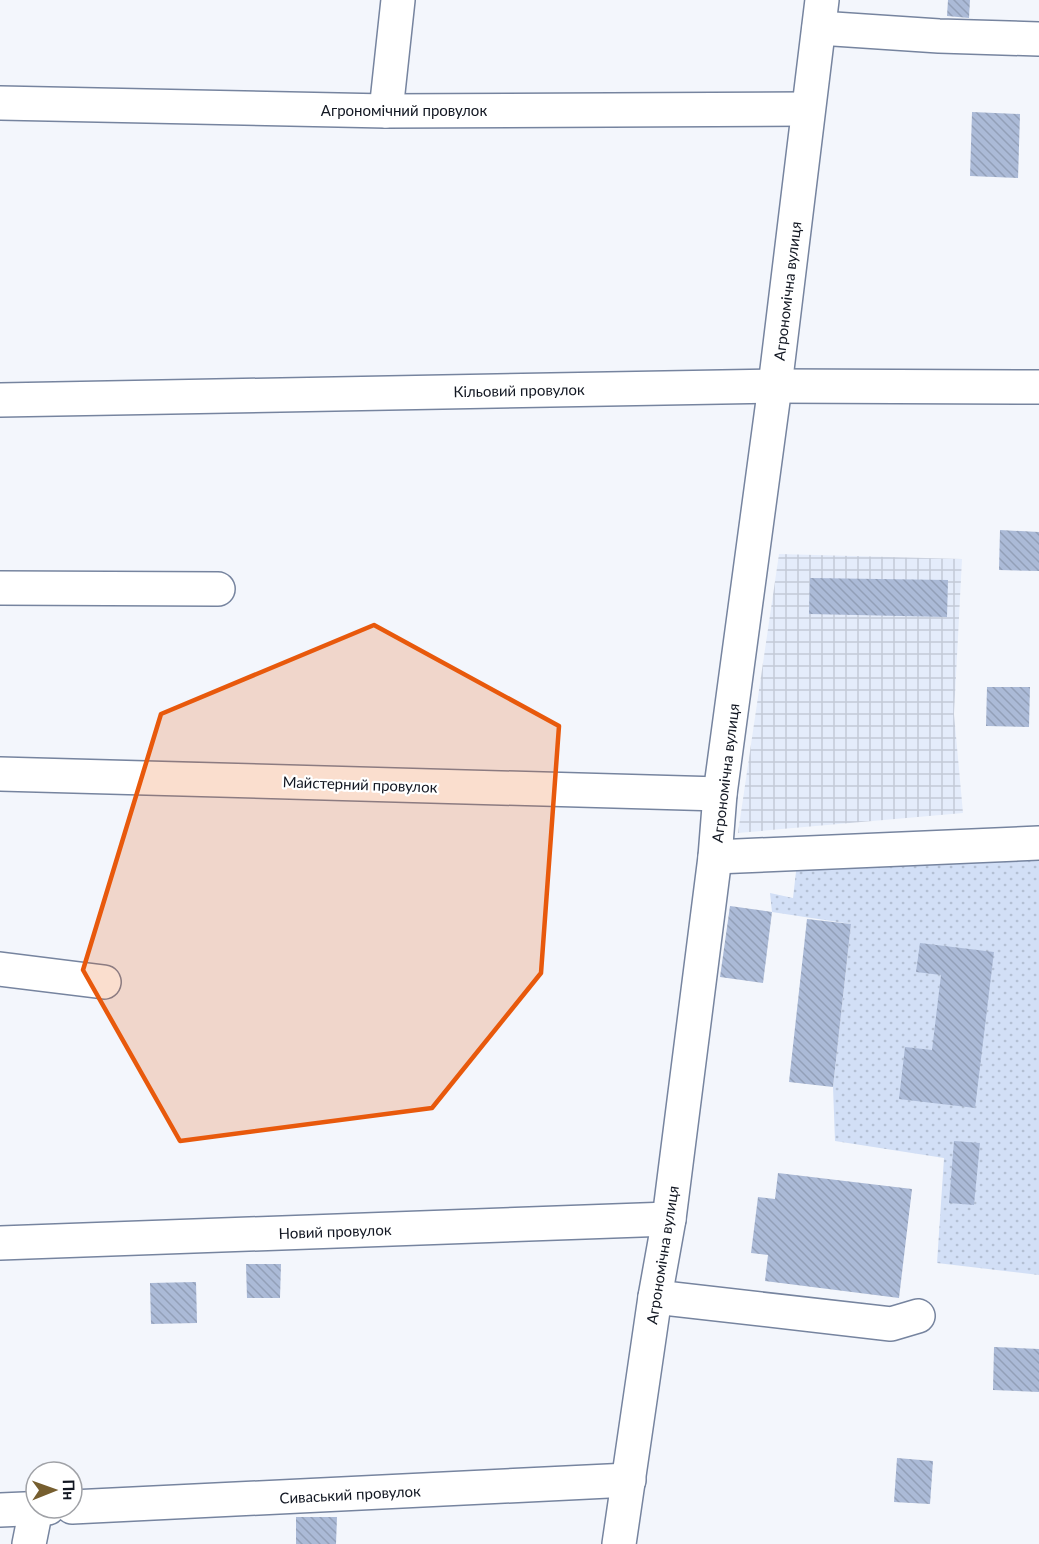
<svg xmlns="http://www.w3.org/2000/svg" width="1039" height="1544" viewBox="0 0 1039 1544" font-family="Lato,sans-serif">
<defs>
<pattern id="industrial-grid" width="8" height="8" patternUnits="userSpaceOnUse" patternTransform="scale(1.5)"><rect width="8" height="8" fill="#e4ecfb"/><path d="M0 4h8M4 0v8" fill="none" stroke="#c3cad7"/></pattern>
<pattern id="grass-dots" width="8" height="8" patternUnits="userSpaceOnUse" patternTransform="scale(1.5)"><rect width="8" height="8" fill="#d2dff6"/><path d="M2 2h.1M6 6h.1" fill="none" stroke="#b3bfd3" stroke-width="1.8" stroke-linecap="round"/></pattern>
<pattern id="building-back-hatch" width="6" height="6" patternUnits="userSpaceOnUse" patternTransform="scale(1.5)"><rect width="6" height="6" fill="#abbad7"/><path d="M-1 5l2 2M0 0l6 6M5-1l2 2" fill="none" stroke="#929fb8"/></pattern>
</defs>
<rect width="100%" height="100%" fill="#f3f6fc"/>
<polygon fill="url(#industrial-grid)" points="779,554 962,559 954,714 963,813 738,833"/>
<polygon fill="url(#grass-dots)" points="1039,853 1039,1275 937,1263 944,1158 835,1141 833,1087 851,924 772,912 770,893 793,898 797,863"/>
<g fill="url(#building-back-hatch)">
<polygon points="948,0 970,0 969,18 947,16"/>
<polygon points="972,112 1020,114 1018,178 970,176"/>
<polygon points="1000,530 1039,532 1039,571 999,570"/>
<polygon points="810,578 948,580 947,617 809,614"/>
<polygon points="987,687 1030,687 1029,727 986,726"/>
<polygon points="730,906 772,912 763,983 720,977"/>
<polygon points="807,919 851,924 833,1087 789,1082"/>
<polygon points="920,943 994,952 975,1108 899,1099 905,1047 932,1050 941,975 916,972"/>
<polygon points="954,1141 980,1143 974,1205 949,1203"/>
<polygon points="778,1173 912,1189 899,1298 765,1281 768,1255 751,1253 758,1197 775,1199"/>
<polygon points="246,1264 281,1264 280,1298 247,1298"/>
<polygon points="196,1282 197,1323 151,1324 150,1283"/>
<polygon points="994,1347 1039,1349 1039,1392 993,1390"/>
<polygon points="897,1458 933,1461 930,1504 894,1502"/>
<polygon points="296,1517 337,1517 336,1544 296,1544"/>
</g>
<g fill="none" stroke-linecap="round" stroke-linejoin="round">
<g stroke="#76849f" stroke-width="36">
<g id="minor">
<polyline points="819,28 939,36 1039,39"/>
<polyline points="0,103 386,111 808,109"/>
<polyline points="386,111 398,0"/>
<polyline points="0,400 775,386 1039,387"/>
<polyline points="0,588 218,589"/>
<polyline points="0,774 720,794"/>
<polyline points="715,857 1039,843"/>
<polyline points="0,969 104,982"/>
<polyline points="0,1243 669,1219"/>
<polyline points="655,1297 891,1324 918,1316"/>
<polyline points="72,1507 629,1480"/>
<polyline points="0,1510 48,1508"/>
<polyline points="29,1544 36,1509"/>
<polyline points="619,1544 655,1297 669,1219 715,857 720,794 775,386 822,0"/>
</g>
</g>
<use href="#minor" stroke="#fff" stroke-width="33"/>
</g>
<path fill="#e8590c" fill-opacity="0.2" stroke="#e8590c" stroke-width="4.5" stroke-linejoin="round" d="M374 625 559 726 541 973 432 1108 180 1141 83 970 161 714Z"/>
<g text-anchor="middle" dominant-baseline="central" stroke-width="4.5" stroke-linejoin="round" paint-order="stroke">
<g font-size="15" fill="#121722" stroke="#fff">
<text x="404" y="110">Агрономічний провулок</text>
<text transform="translate(787 291) rotate(-83)">Агрономічна вулиця</text>
<text transform="translate(519 390) rotate(-1)">Кільовий провулок</text>
<text transform="translate(725 773) rotate(-83)">Агрономічна вулиця</text>
<text transform="translate(360 784) rotate(2)">Майстерний провулок</text>
<text transform="translate(335 1231) rotate(-2)">Новий провулок</text>
<text transform="translate(662 1255) rotate(-81)">Агрономічна вулиця</text>
<text transform="translate(350 1494) rotate(-3)">Сиваський провулок</text>
</g>
</g>
<g transform="translate(54 1490) rotate(89)"><circle r="28" fill="#ffffff" stroke="#a0a2a7" stroke-width="1.5"/>
<path d="M0-4.5L10 22L0 15L-10 22Z" fill="#765e2f"/>
<text y="-9" font-size="16" font-weight="bold" text-anchor="middle" fill="#121722">Пн</text>
</g>
</svg>
